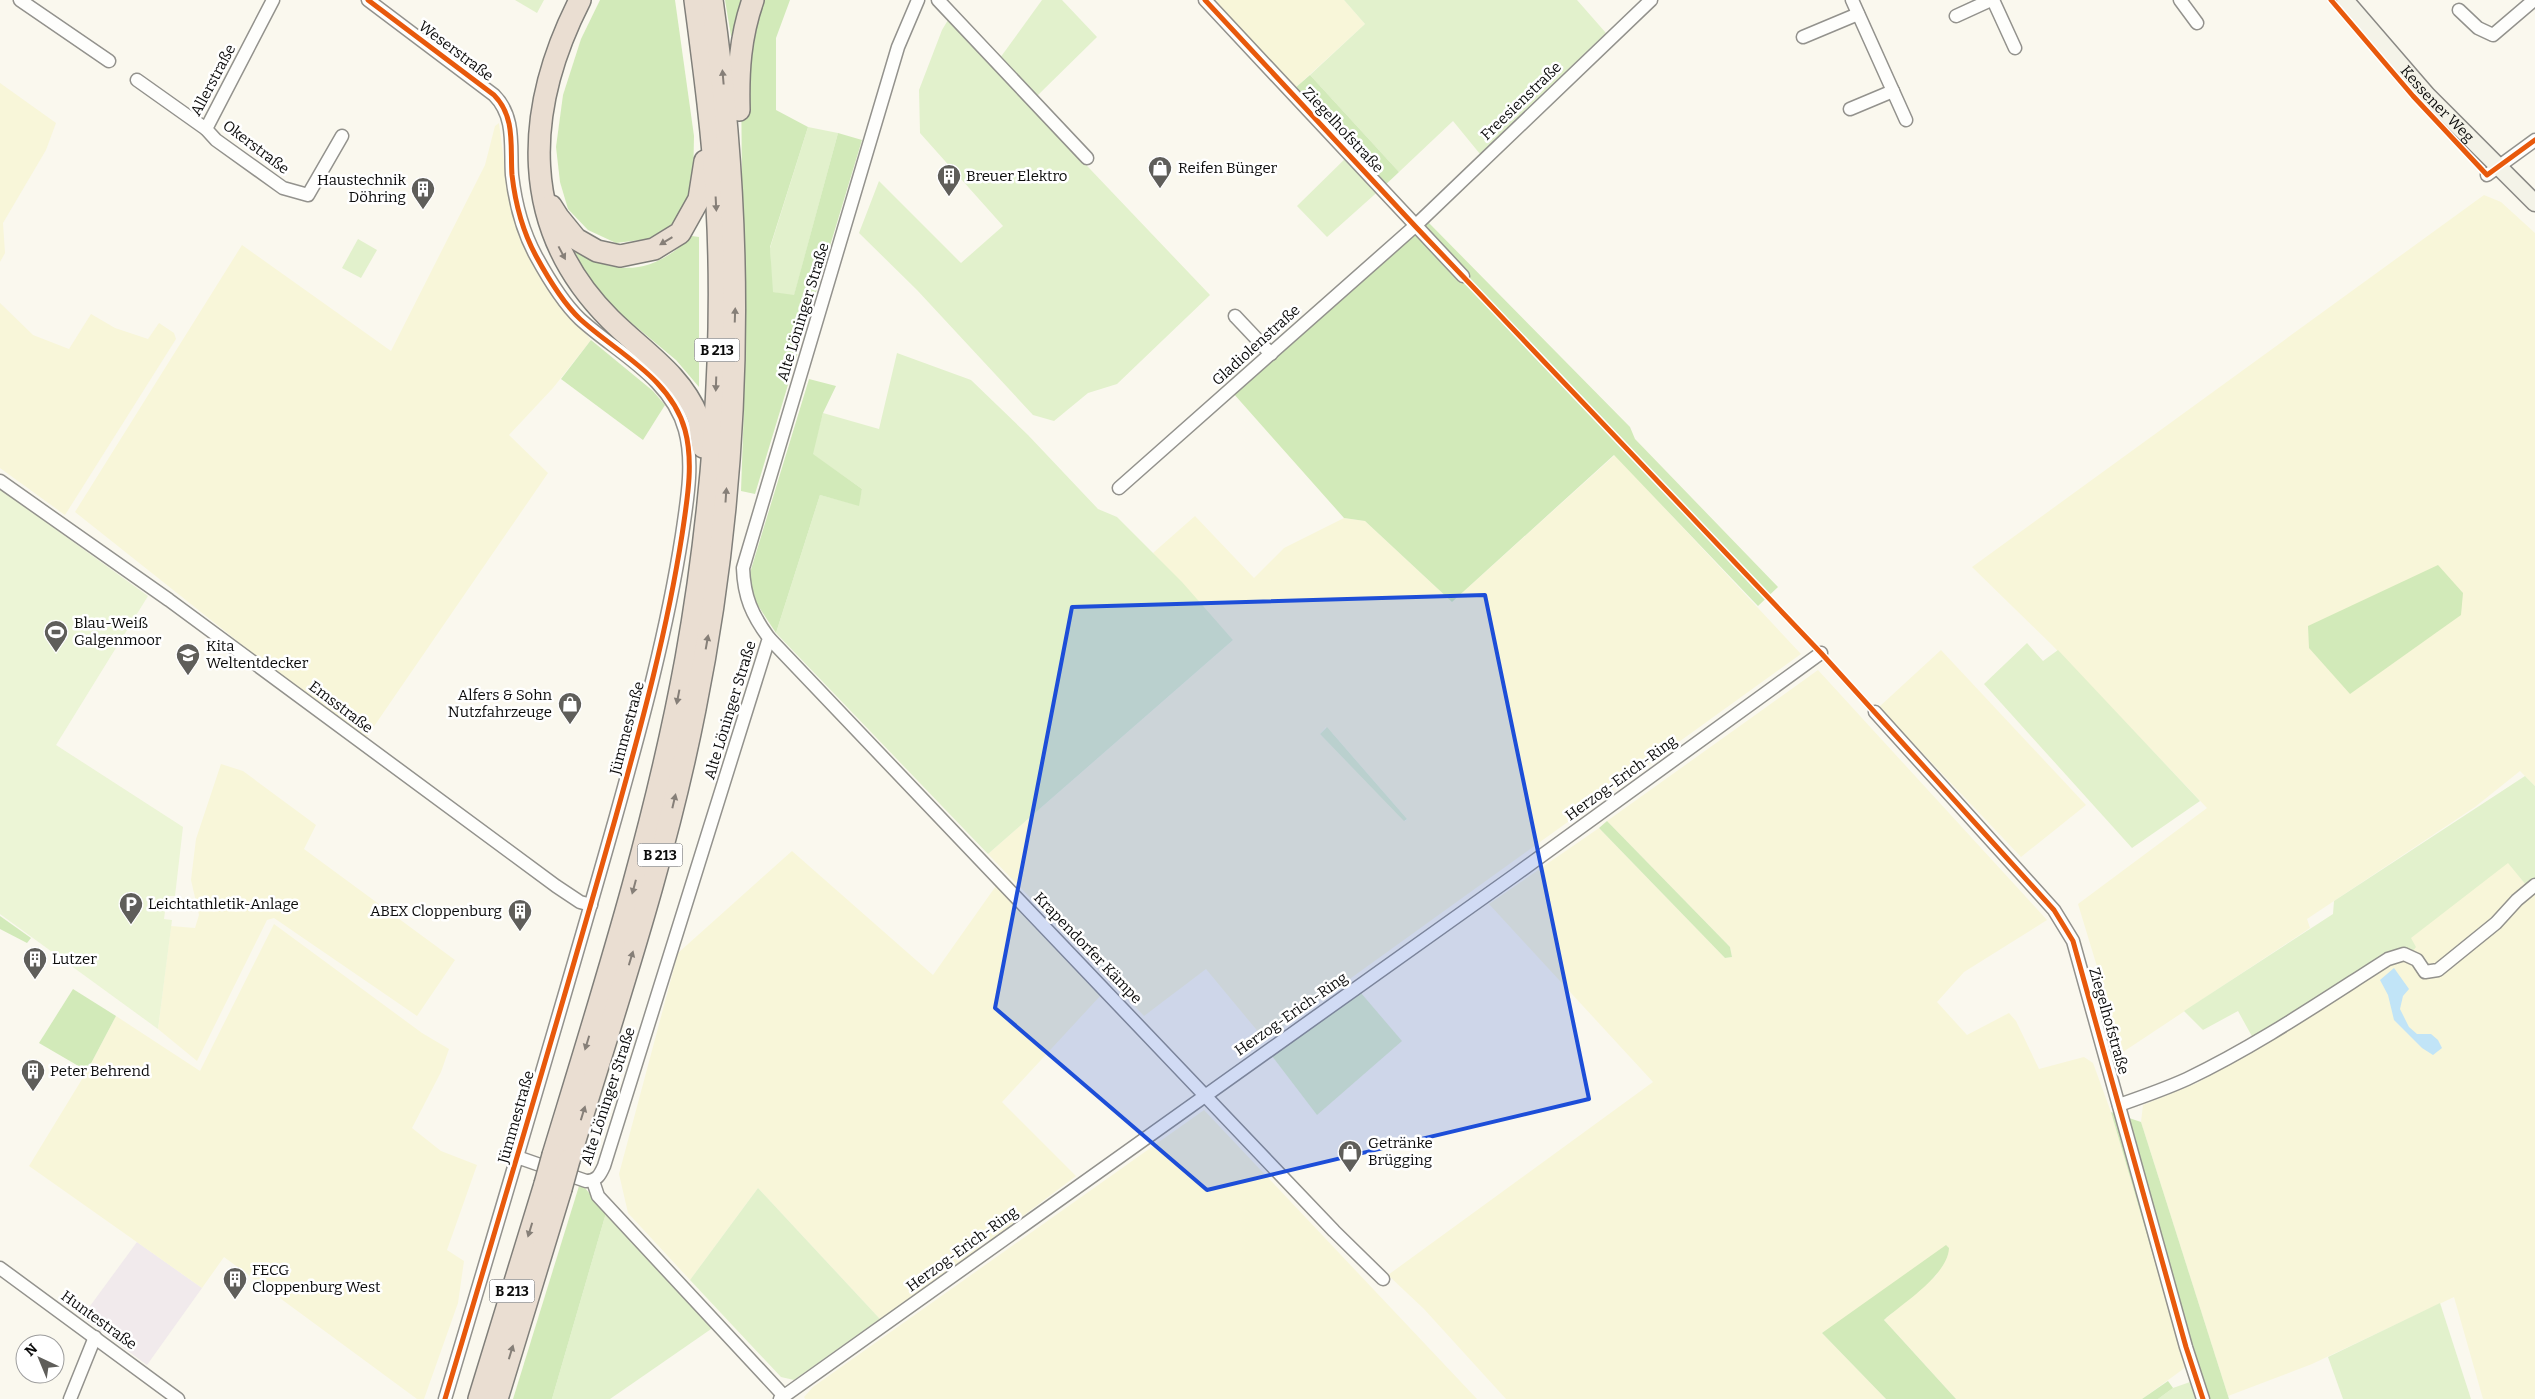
<svg xmlns="http://www.w3.org/2000/svg" width="2535" height="1399" viewBox="0 0 2535 1399" font-family="Bitter,serif">
<rect width="100%" height="100%" fill="#faf8ee"/>
<polygon fill="#f1eaec" points="137,1242 202,1288 147,1365 82,1317"/>
<g fill="#f8f6d9" fill-rule="evenodd">
<polygon points="1209,0 1344,0 1365,24 1294,89"/>
<polygon points="0,83 56,123 46,150 3,223 5,253 0,262"/>
<polygon points="499,123 508,194 524,244 535,268 551,292 591,340 553,388 509,435 548,473 366,738 264,662 75,512 242,245 391,351 485,165 495,126"/>
<polygon points="2484,195 2501,202 2535,233 2535,786 2520,771 2475,807 2307,919 2310,928 2123,1052 2078,904 2207,808 2052,645 1972,567"/>
<polygon points="0,303 33,335 69,349 91,314 115,328 148,339 159,323 174,333 176,339 65,515 0,468"/>
<path d="M1615 455 1801 654 1265 1040 1206 969 1144 1016 988 854 1233 640 1153 553 1195 516 1254 578 1284 548 1344 518 1365 521 1452 602ZM1326 727 1333 734 1407 819 1405 821 1320 734Z"/>
<polygon points="1941,650 2086,805 2021,857 1879,707"/>
<polygon points="1818,670 2047,920 1964,972 1937,1002 1967,1035 2009,1013 2016,1021 2039,1069 2084,1057 2093,1063 2111,1112 2186,1367 2142,1399 1956,1399 1884,1320 1938,1274 1822,1333 1886,1399 1506,1399 1424,1309 1388,1275 1653,1082 1489,904 1599,828 1725,958 1732,957 1730,947 1607,821"/>
<polygon points="221,764 243,771 316,825 304,849 455,960 417,1016 274,918 267,920 197,1061 158,1029 171,926 195,928 199,915 191,880 196,839"/>
<polygon points="792,851 933,975 998,883 1102,994 1002,1102 1076,1176 991,1240 975,1232 970,1243 980,1248 880,1319 758,1188 690,1280 628,1213 619,1174 678,953"/>
<polygon points="2508,862 2526,885 2535,879 2535,1399 2483,1399 2454,1297 2312,1364 2228,1396 2141,1122 2143,1105 2197,1083 2246,1055 2359,983 2361,985 2357,975 2410,938"/>
<polygon points="274,924 422,1033 449,1049 441,1072 412,1128 441,1151 477,1165 447,1250 464,1261 458,1303 424,1399 417,1399 224,1257 202,1288 29,1166 87,1071 116,1016 200,1071"/>
<polygon points="1204,1110 1477,1399 805,1399 804,1397 813,1387"/>
</g>
<g fill="#e2f1cc">
<polygon points="515,0 544,0 537,13"/>
<polygon points="1042,0 1062,0 1097,37 1036,97 1000,58"/>
<polygon points="1344,0 1577,0 1606,33 1480,154 1453,121 1399,172 1310,75 1365,24"/>
<polygon points="948,20 1210,295 1117,384 1088,393 1054,421 1033,415 917,290 859,233 879,181 961,263 1003,226 920,133 919,90 942,30"/>
<polygon points="808,127 838,133 794,296 772,292 770,248"/>
<polygon points="1352,152 1383,187 1327,237 1297,206"/>
<polygon points="358,239 377,250 361,278 342,268"/>
<polygon points="897,353 971,380 1028,435 1098,509 1117,517 1182,582 1233,640 988,854 776,633 820,495 858,505 862,489 812,454 823,413 879,429"/>
<polygon points="2027,643 2043,661 2058,650 2200,801 2132,848 1984,684"/>
<polygon points="1327,727 1333,734 1407,819 1404,821 1320,734"/>
<polygon points="2525,776 2535,786 2535,878 2526,885 2508,863 2411,938 2416,947 2412,952 2254,1040 2238,1011 2203,1030 2184,1011 2333,914 2334,901"/>
<polygon points="1361,993 1402,1041 1317,1115 1272,1056"/>
<polygon points="758,1188 880,1319 794,1380 781,1377 690,1280"/>
<polygon points="606,1213 714,1327 610,1399 552,1399"/>
<polygon points="2440,1303 2471,1399 2343,1399 2328,1357"/>
<polygon points="2190,1382 2195,1399 2158,1399 2173,1388"/>
</g>
<g fill="#d2eab9">
<polygon points="600,0 675,0 694,136 693,185 676,222 648,239 616,243 588,230 568,209 560,182 556,147 563,95 581,39"/>
<polygon points="725,0 743,0 736,32 731,36"/>
<polygon points="759,0 790,0 776,38 776,110 808,127 770,247 773,292 794,295 838,133 862,140 755,494 741,491 744,406 741,74"/>
<polygon points="1310,75 1399,172 1383,187 1294,89"/>
<polygon points="1427,221 1630,427 1635,439 1778,587 1758,606 1614,455 1452,602 1365,521 1344,518 1233,393"/>
<path d="M692 236 699 237V387L676 360 610 305 587 276 575 252C621 277 654 273 692 236Z"/>
<polygon points="591,340 653,391 665,405 643,440 561,379"/>
<polygon points="809,379 836,386 823,413 813,454 862,489 859,506 820,495 776,633 753,598 749,576"/>
<polygon points="2438,565 2463,593 2461,615 2350,694 2309,648 2308,626"/>
<polygon points="1607,821 1730,947 1732,957 1725,958 1599,828"/>
<polygon points="0,916 31,938 27,943 0,929"/>
<polygon points="73,989 116,1016 87,1071 39,1043"/>
<polygon points="2111,1112 2141,1122 2229,1399 2195,1399"/>
<polygon points="579,1186 585,1188 606,1213 552,1399 513,1399"/>
<path d="M1946 1245 1949 1248C1948 1275 1903 1303 1884 1320L1956 1399H1886L1822 1333Z"/>
<polygon points="2168,1381 2173,1388 2158,1399 2142,1399"/>
</g>
<polygon fill="#ecf5d6" points="0,489 148,596 56,745 183,827 175,896 167,896 164,919 172,920 158,1029 0,914"/>
<polygon fill="#c1e4f7" points="2394,968 2409,989 2403,996 2400,1009 2409,1027 2417,1034 2431,1034 2438,1040 2442,1048 2433,1055 2422,1048 2394,1020 2388,995 2380,980"/>
<g fill="none" stroke-linecap="round" stroke-linejoin="round">
<g stroke="#93928d" stroke-width="15">
<g id="street">
<polyline points="20,0 109,61"/>
<path d="M368 0 494 95C516 117 510 147 512 175 515 201 523 232 536 256 548 278 562 302 580 319 617 353 671 378 685 430 694 463 687 501 682 535 667 631 642 723 616 816 561 1011 503 1205 445 1399"/>
<polyline points="938,0 1087,158"/>
<polyline points="1205,0 1463,276"/>
<polyline points="1852,0 1906,120"/>
<polyline points="1993,0 2015,48"/>
<polyline points="2180,0 2197,23"/>
<polyline points="2459,10 2478,28 2493,35 2534,0"/>
<polyline points="1956,16 1991,0"/>
<polyline points="1803,37 1858,14"/>
<polyline points="137,80 206,129 273,0"/>
<polyline points="1850,109 1893,91"/>
<polyline points="206,129 216,140 283,188 308,195 342,136"/>
<polyline points="2487,175 2535,140"/>
<polyline points="1235,316 1271,354"/>
<polyline points="0,481 169,600 556,886 580,902 591,905"/>
<polyline points="1119,488 1415,226 1651,0"/>
<polyline points="769,638 1334,1231 1383,1279"/>
<polyline points="1875,712 2054,910 2073,941 2186,1347 2203,1399"/>
<path d="M2119 1105C2142 1097 2165 1089 2187 1079 2258 1045 2322 1001 2388 959L2404 954 2417 960 2425 972 2438 970 2496 923 2517 900 2535 885"/>
<path d="M517 1157 586 1181C597 1181 600 1175 604 1166L769 638C752 615 744 597 743 568L898 47 918 0"/>
<polyline points="593,1181 598,1196 784,1396"/>
<polyline points="0,1268 178,1399"/>
<polyline points="70,1399 95,1337"/>
<polyline points="780,1399 1515,875 1821,653"/>
</g>
</g>
<g stroke="#898884" stroke-width="19">
<g id="secondary">
<path id="s1" d="M2345 0 2427 95 2535 203"/>
</g>
</g>
<g stroke="#807f7a" stroke-width="24">
<g id="highway">
<path d="M580 0C524 110 518 227 610 319 642 351 681 374 698 417 701 426 701 438 703 447"/>
<path d="M739 110C738 72 740 37 753 0"/>
<polyline points="551,206 558,217 576,239 597,251 620,256 654,249 680,233 699,199 705,161"/>
<path d="M553 1155C603 991 655 828 686 659 712 514 725 352 717 206 713 137 704 68 695 0"/>
<path d="M569 1160C614 1011 665 862 695 709 742 475 746 236 712 0"/>
<polyline points="479,1399 545,1184"/>
<polyline points="497,1399 561,1189"/>
</g>
</g>
<use href="#street" stroke="#fefefc" stroke-width="12"/>
<use href="#secondary" stroke="#f4f3e8" stroke-width="16"/>
<use href="#highway" stroke="#eaded2" stroke-width="21"/>
<g stroke="#807f7a" stroke-width="24" stroke-linecap="butt">
<g id="highway-bridge">
<polyline points="545,1184 553,1155"/>
<polyline points="561,1189 569,1160"/>
</g>
</g>
<use href="#highway-bridge" stroke="#eaded2" stroke-width="21"/>
<g stroke="#fff" stroke-width="8">
<g id="cycleway">
<path d="M368 0 494 95C516 117 510 147 512 175 515 201 523 232 536 256 548 278 562 302 580 319 617 353 671 378 685 430 694 463 687 501 682 535 667 631 642 723 616 816 561 1011 503 1205 445 1399"/>
<polyline points="1205,0 1415,226 1821,653 2054,910 2073,941 2186,1347 2203,1399"/>
<polyline points="2331,0 2413,96 2487,175 2535,140"/>
</g>
</g>
<use href="#cycleway" stroke="#e8590c" stroke-width="5"/>
</g>
<defs><path id="oneway-solid" d="M-6-.8H1V-3.2L6.5 0L1 3.2V.8H-6Z" transform="scale(1.25)"/></defs>
<g fill="#867f78">
<use href="#oneway-solid" transform="translate(723 77) rotate(-95)"/>
<use href="#oneway-solid" transform="translate(716 204) rotate(87)"/>
<use href="#oneway-solid" transform="translate(666 241) rotate(149)"/>
<use href="#oneway-solid" transform="translate(562 253) rotate(62)"/>
<use href="#oneway-solid" transform="translate(735 315) rotate(-88)"/>
<use href="#oneway-solid" transform="translate(716 384) rotate(92)"/>
<use href="#oneway-solid" transform="translate(726 495) rotate(-86)"/>
<use href="#oneway-solid" transform="translate(707 642) rotate(-80)"/>
<use href="#oneway-solid" transform="translate(678 697) rotate(101)"/>
<use href="#oneway-solid" transform="translate(674 801) rotate(-77)"/>
<use href="#oneway-solid" transform="translate(634 887) rotate(105)"/>
<use href="#oneway-solid" transform="translate(631 958) rotate(-73)"/>
<use href="#oneway-solid" transform="translate(587 1043) rotate(107)"/>
<use href="#oneway-solid" transform="translate(583 1113) rotate(-73)"/>
<use href="#oneway-solid" transform="translate(530 1230) rotate(107)"/>
<use href="#oneway-solid" transform="translate(511 1352) rotate(-73)"/>
</g>
<path fill="#1d4ed8" fill-opacity="0.2" stroke="#1d4ed8" stroke-width="4" stroke-linejoin="round" d="M1485 595 1589 1099 1207 1190 995 1008 1072 607Z"/>
<defs>
<g id="shop-pin" transform="scale(1.25)"><path d="M0 17L-7.5 6A9.5 9.5 0 1 1 7.5 6Z" fill="#5f5e5a" stroke="#fff"/><path d="M-5-2.5h2.3a2.7 3.5 0 0 1 5.4 0H5L5.5 6h-11ZM-1.5-2.5h3a1.5 2.3 0 0 0-3 0Z" fill="#fff"/></g>
<g id="building-pin" transform="scale(1.25)"><path d="M0 17L-7.5 6A9.5 9.5 0 1 1 7.5 6Z" fill="#5f5e5a" stroke="#fff"/><path d="M-4-6H4V6H1V3H-1V6H-4ZM-2.5-4.3h1.7v1.8h-1.7ZM.8-4.3h1.7v1.8H.8ZM-2.5-1h1.7V.8h-1.7ZM.8-1h1.7V.8H.8Z" fill="#fff"/></g>
<g id="stadium-pin" transform="scale(1.25)"><path d="M0 17L-7.5 6A9.5 9.5 0 1 1 7.5 6Z" fill="#5f5e5a" stroke="#fff"/><path d="M0-5a6.5 5 0 1 0 0 10a6.5 5 0 1 0 0-10ZM-3.5-1.8h7v3.6h-7Z" fill="#fff"/></g>
<g id="school-pin" transform="scale(1.25)"><path d="M0 17L-7.5 6A9.5 9.5 0 1 1 7.5 6Z" fill="#5f5e5a" stroke="#fff"/><path d="M0-5L7-2L0 1L-7-2ZM-4 1L0 2.5L4 1V4Q0 6-4 4Z" fill="#fff"/></g>
<g id="parking-pin" transform="scale(1.25)"><path d="M0 17L-7.5 6A9.5 9.5 0 1 1 7.5 6Z" fill="#5f5e5a" stroke="#fff"/><path d="M-3.5-5.5H1a3.5 3.5 0 0 1 0 7H-1V5.5H-3.5ZM-1-3.4V-.6H.8a1.4 1.4 0 0 0 0-2.8Z" fill="#fff"/></g>
</defs>
<g fill-rule="evenodd">
<use href="#shop-pin" x="1160" y="168"/>
<use href="#building-pin" x="949" y="176"/>
<use href="#building-pin" x="423" y="189"/>
<use href="#stadium-pin" x="56" y="632"/>
<use href="#school-pin" x="188" y="655"/>
<use href="#shop-pin" x="570" y="704"/>
<use href="#parking-pin" x="131" y="904"/>
<use href="#building-pin" x="520" y="911"/>
<use href="#building-pin" x="35" y="959"/>
<use href="#building-pin" x="33" y="1071"/>
<use href="#shop-pin" x="1350" y="1152"/>
<use href="#building-pin" x="235" y="1279"/>
</g>
<g text-anchor="middle" dominant-baseline="central" stroke-width="5" stroke-linejoin="round" paint-order="stroke">
<g fill="#fff" stroke="#545454" stroke-width="1">
<rect x="694.5" y="338.5" width="45" height="23" rx="4"/>
<rect x="637.5" y="843.5" width="45" height="23" rx="4"/>
<rect x="489.5" y="1279.5" width="45" height="23" rx="4"/>
</g>
<g font-size="14" font-weight="bold" fill="#0b0b0b">
<text x="717" y="350">B 213</text>
<text x="660" y="855">B 213</text>
<text x="512" y="1291">B 213</text>
</g>
<g font-size="15" fill="#0b0b0b" stroke="#fff">
<text transform="translate(456 51) rotate(37)">Weserstraße</text>
<text transform="translate(213 80) rotate(-62)">Allerstraße</text>
<text transform="translate(1521 101) rotate(-44)">Freesienstraße</text>
<text stroke="none"><textPath href="#s1" startOffset="139">Kessener Weg</textPath></text>
<text transform="translate(1343 130) rotate(47)">Ziegelhofstraße</text>
<text transform="translate(256 147) rotate(37)">Okerstraße</text>
<text transform="translate(803 312) rotate(-73)">Alte Löninger Straße</text>
<text transform="translate(1256 345) rotate(-42)">Gladiolenstraße</text>
<text transform="translate(341 707) rotate(37)">Emsstraße</text>
<text transform="translate(730 710) rotate(-73)">Alte Löninger Straße</text>
<text transform="translate(627 728) rotate(-75)">Jümmestraße</text>
<text transform="translate(1621 778) rotate(-36)">Herzog-Erich-Ring</text>
<text transform="translate(1088 948) rotate(46)">Krapendorfer Kämpe</text>
<text transform="translate(1291 1014) rotate(-35)">Herzog-Erich-Ring</text>
<text transform="translate(2109 1021) rotate(74)">Ziegelhofstraße</text>
<text transform="translate(608 1096) rotate(-72)">Alte Löninger Straße</text>
<text transform="translate(516 1117) rotate(-74)">Jümmestraße</text>
<text transform="translate(962 1249) rotate(-36)">Herzog-Erich-Ring</text>
<text transform="translate(99 1320) rotate(36)">Huntestraße</text>
</g>
<g font-size="15" fill="#0b0b0b" stroke="#fff" text-anchor="start">
<text x="1178" y="168">Reifen Bünger</text>
<text x="966" y="176">Breuer Elektro</text>
<text x="406" y="180" text-anchor="end">Haustechnik<tspan x="406" dy="17">Döhring</tspan></text>
<text x="74" y="623">Blau-Weiß<tspan x="74" dy="17">Galgenmoor</tspan></text>
<text x="206" y="646">Kita<tspan x="206" dy="17">Weltentdecker</tspan></text>
<text x="552" y="695" text-anchor="end">Alfers &amp; Sohn<tspan x="552" dy="17">Nutzfahrzeuge</tspan></text>
<text x="148" y="904">Leichtathletik-Anlage</text>
<text x="502" y="911" text-anchor="end">ABEX Cloppenburg</text>
<text x="52" y="959">Lutzer</text>
<text x="50" y="1071">Peter Behrend</text>
<text x="1368" y="1143">Getränke<tspan x="1368" dy="17">Brügging</tspan></text>
<text x="252" y="1270">FECG<tspan x="252" dy="17">Cloppenburg West</tspan></text>
</g>
</g>
<g transform="translate(40 1359) rotate(316)"><circle r="24" fill="#ffffff" stroke="#9d9d9d"/>
<path d="M0-4L9 19L0 12L-9 19Z" fill="#5f5e5a"/>
<text y="-8" font-size="14" font-weight="bold" text-anchor="middle" fill="#0b0b0b">N</text>
</g>
</svg>
